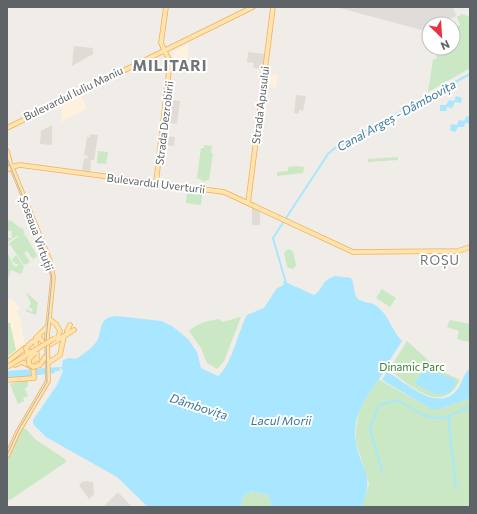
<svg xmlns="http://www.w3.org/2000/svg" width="477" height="514" viewBox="0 0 477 514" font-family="Commissioner,sans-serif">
<rect width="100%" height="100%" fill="#f0ece7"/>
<g fill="#fef1de">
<polygon points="189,44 187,63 181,67 180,70 172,69 174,51"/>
<polygon points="270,74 278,75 276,88 268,87"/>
<polygon points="81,95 87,109 61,122 62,111 59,106"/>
<polygon points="7,299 13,300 20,308 17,312 20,317 25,347 7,360"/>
</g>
<g fill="#dfdcd9">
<polygon points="336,7 453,7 456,16 440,24 429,24 429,32"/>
<polygon points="118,492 132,507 103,507"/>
</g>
<g fill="#e0dcd5">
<polygon points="74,46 93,48 93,54 72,66"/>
<polygon points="248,52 265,54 263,69 253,68 254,63 247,62"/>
<polygon points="296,95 306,96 303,111 299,110 299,114 294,113"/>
<polygon points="168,100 180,101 177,124 165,122"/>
<polygon points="52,125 52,145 40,144 41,131"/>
<polygon points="90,134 98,135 94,160 91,160 90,172 82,170 84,158 87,159 88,156 84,155 87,137 90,137"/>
<polygon points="164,136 175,137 174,146 163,145"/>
<polygon points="252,206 260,209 260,225 252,225"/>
<polygon points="87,481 93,482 94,494 89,499 79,485 82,482"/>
</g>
<g fill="#c9e8c3">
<polygon points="461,14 470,17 470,68 428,92 433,60 437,58 433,48 453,48 453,28 460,25 457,16 460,16"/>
<polygon points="204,145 212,146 211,153 213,153 209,180 206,180 206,182 197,178 201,148 204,148"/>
<polygon points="98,151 108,152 106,164 97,163"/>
<polygon points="398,157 398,160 368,162 368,159"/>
<polygon points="298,166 304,167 303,173 277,176 277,172 288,171 288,167"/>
<polygon points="187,189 203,191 201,205 186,203"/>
<path d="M7 220H10L20 228 22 227 25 234 23 235 26 236C29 243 35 250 37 256L33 259 27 251 24 253 30 262 24 265 9 243 18 237 22 243 17 236 7 242 9 245 7 247V238H12L11 230 7 232Z"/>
<polygon points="288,249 293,251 296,265 293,269 287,267 284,253"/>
<polygon points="7,252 13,264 12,266 14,265 15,267 19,265 14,263 12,259 16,255 24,267 21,274 11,270 7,282"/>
<polygon points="382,289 396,298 390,307 376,298"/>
<polygon points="26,292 38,303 36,315 25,311 28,309 31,312 33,309 28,307 31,304"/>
<path d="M241 317 224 361 217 369 207 363 201 348 189 331C197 323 208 321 219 319L222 322Z"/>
<polygon points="450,320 470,324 470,342 457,339 459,331 447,327"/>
<polygon points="7,323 10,323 16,350 7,357"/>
<path d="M407 341 439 370 460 380C442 417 411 385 389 370Z"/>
<polygon points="28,379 28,386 25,389 28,396 23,398 24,401 18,404 10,384"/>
<polygon points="378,379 431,409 440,409 470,398 470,507 362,507 369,484 356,442 356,428 360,408"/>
<polygon points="22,428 26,429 36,440 65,459 66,462 10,500 7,499 7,460"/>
<polygon points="250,491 268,495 271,503 270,507 240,507 243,497"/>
</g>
<g fill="#a8e7ff">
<polygon points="456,96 462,98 461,103 455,102 452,108 447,107 446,111 440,111 440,105 446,105 449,100 454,101"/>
<polygon points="470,116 470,124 465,123 464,127 458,127 455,132 450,130 451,124 457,125 459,120 464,121 466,117"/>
<path d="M335 276 351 278C355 284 353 294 358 299 363 303 373 302 378 307 389 316 392 331 402 341L385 368V370C371 392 351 412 356 442 361 472 375 472 362 507H270L271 503 268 495 251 491 243 497 240 507H148L117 477 46 437 33 424V420L57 385 63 371 60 367H62L63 360 69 358 75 359C82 356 92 348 97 341 103 330 97 318 116 316L161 321 172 326 188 339 197 352 201 368 218 376C231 367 239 329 247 315L264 308 277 288 284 285 283 281 314 295C324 289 320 281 335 276Z"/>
<path d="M426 365 440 374 455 379C456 382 455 384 453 388 445 403 424 389 415 383Z"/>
<polygon points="60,367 60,371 55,371 55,373 7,379 8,371"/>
<path d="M470 368V398L440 409H431L382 380 387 372C405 381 436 413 456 391 462 385 463 374 470 368Z"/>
</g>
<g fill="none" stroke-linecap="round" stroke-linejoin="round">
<g stroke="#a8e7ff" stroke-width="2">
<polyline points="286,283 273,238 328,154 335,148 470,74"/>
<polyline points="448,416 449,423"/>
<polyline points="449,425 456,489"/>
<path d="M382 472 370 428 379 405 398 400C412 409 429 422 447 417 455 414 462 409 470 407"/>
</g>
<g stroke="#f3b05d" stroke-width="5.5">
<g id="major">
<polyline points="7,128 253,7"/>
<polyline points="7,151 10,163 50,261 53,278 47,336 48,381 18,432 7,456"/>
<polyline points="9,169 11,167 20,165 224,192 353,252 458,251 470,247"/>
<polyline points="156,183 170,62 161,43 166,7"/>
<polyline points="248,203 273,7"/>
<polyline points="49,319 56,324 60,331 58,337"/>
<polyline points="67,331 70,325"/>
<polyline points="36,338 46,328"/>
<polyline points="51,344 74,330"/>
<polyline points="33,360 37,359 36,343 32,342 40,338 44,344"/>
<polyline points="7,362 25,348"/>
<polyline points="48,363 60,355 64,336"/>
<polyline points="15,365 22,362 32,367"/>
<polyline points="40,365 45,357"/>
<polyline points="7,380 34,378 32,355 28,348"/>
</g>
</g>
<use href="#major" stroke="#ffe4ad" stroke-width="4"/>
<polyline stroke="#b3b4b5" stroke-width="1" points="7,158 49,261 52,279 46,340 47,382 19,429 7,455"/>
<g stroke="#f3b05d" stroke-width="5.5" stroke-linecap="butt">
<g id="major-bridge">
<polyline points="31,352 27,352 26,348 32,342"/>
<polyline points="35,353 29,359 29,364 33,367 40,365"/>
<polyline points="7,367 55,338"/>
</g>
</g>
<use href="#major-bridge" stroke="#ffe4ad" stroke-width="4"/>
</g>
<g text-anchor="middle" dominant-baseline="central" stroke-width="4" stroke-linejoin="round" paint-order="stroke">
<g font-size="11" fill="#5e6367" stroke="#fff">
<text transform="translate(73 93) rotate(-26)">Bulevardul Iuliu Maniu</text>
<text transform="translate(260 105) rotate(-83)">Strada Apusului</text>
<text transform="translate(164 123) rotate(-83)">Strada Dezrobirii</text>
<text transform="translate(156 183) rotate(7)">Bulevardul Uverturii</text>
<text transform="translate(37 233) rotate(70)">Șoseaua Virtuții</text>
</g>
<g font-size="11" fill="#3c8133" stroke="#fff">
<text x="412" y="366">Dinamic Parc</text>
</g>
<g font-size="12" font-style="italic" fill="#3a7798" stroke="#fff">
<text transform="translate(396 115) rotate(-29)">Canal Argeș - Dâmbovița</text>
<text transform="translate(199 406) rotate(18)">Dâmbovița</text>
<text x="281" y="420">Lacul Morii</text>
</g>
<g font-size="13" letter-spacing="1" fill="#6f7579" stroke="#fff">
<text x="440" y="260">ROȘU</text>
</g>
<g font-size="15" font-weight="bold" letter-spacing="1" fill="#6f7579" stroke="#fff">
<text x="170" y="65">MILITARI</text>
</g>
</g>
<rect width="477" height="514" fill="none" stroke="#5e6367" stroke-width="16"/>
<g transform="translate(441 36) rotate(155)"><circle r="19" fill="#ffffff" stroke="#bfc1c2"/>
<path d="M0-3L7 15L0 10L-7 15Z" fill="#eb3242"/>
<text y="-6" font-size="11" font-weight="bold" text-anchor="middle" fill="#5e6367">N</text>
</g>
</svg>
